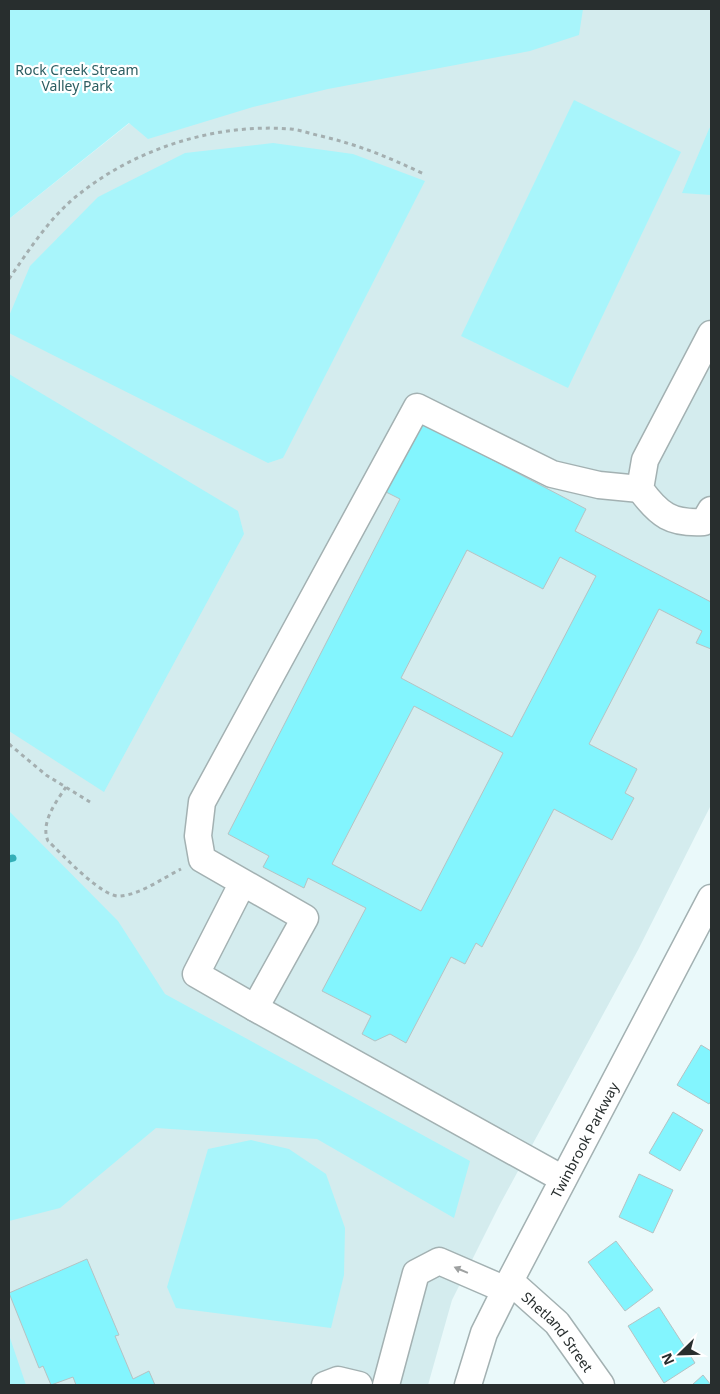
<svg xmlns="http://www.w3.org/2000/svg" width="720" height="1394" viewBox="0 0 720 1394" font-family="'Noto Sans',sans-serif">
<rect width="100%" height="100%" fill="#eaf9fa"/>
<polygon fill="#d4ecee" points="273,9 711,9 711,805 638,950 499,1206 452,1300 428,1385 9,1385 9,219"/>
<g fill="#a8f5fb">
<polygon points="9,9 583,9 579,35 530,51 328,89 253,107 148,139 129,123 9,219"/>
<polygon points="574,100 681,152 568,388 461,336"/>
<polygon points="711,126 711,195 682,193 709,129"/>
<polygon points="273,143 353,154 425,181 283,458 268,463 9,333 9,316 30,266 98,197 185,153"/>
<polygon points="9,374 238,511 244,534 104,792 9,731"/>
<polygon points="9,811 118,921 165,994 470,1161 454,1218 317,1139 156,1128 60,1208 9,1221"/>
<polygon points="251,1140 289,1149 326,1174 345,1228 344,1275 331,1328 176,1308 167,1287 208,1149"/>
<polygon points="9,1335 26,1385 9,1385"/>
</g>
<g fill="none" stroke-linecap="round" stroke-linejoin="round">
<polyline stroke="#33afb7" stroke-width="7" points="9,859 13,858"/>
</g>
<g fill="#83f5fe" stroke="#b5c3c4" fill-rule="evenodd">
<path d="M422 423 586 509 575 531 711 602V649L696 643 702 631 659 609 589 744 637 769 625 793 634 798 612 840 554 809 482 947 476 943 465 964 451 957 406 1043 390 1034 375 1041 362 1034 371 1016 322 991 366 908 308 878 304 888 263 867 269 856 228 834 400 499 386 492ZM467 550 543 589 560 557 596 576 512 737 401 678ZM414 706 503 753 421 911 332 864Z"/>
<polygon points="701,1045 711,1051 711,1101 709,1104 677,1085"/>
<polygon points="673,1112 703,1130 680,1171 649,1153"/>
<polygon points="639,1174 673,1190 653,1233 619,1217"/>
<polygon points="616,1241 653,1290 625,1311 588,1262"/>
<polygon points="87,1259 119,1335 115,1336 133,1379 149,1371 155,1385 76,1385 73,1377 51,1385 43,1366 39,1368 9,1293"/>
<polygon points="659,1307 695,1363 664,1383 628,1326"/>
<polygon points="703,1375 711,1385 692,1385"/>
</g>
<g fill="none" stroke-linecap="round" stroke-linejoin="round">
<g stroke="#a3b1b2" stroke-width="29">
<g id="minor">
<path d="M711 334 645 460 640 489C659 515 671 524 704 522L711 510"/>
<polyline points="242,884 196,974 255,1008 305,918 202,859 198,836 202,802 417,407 552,474 599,485 640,489"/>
<polyline points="255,1008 563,1179"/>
<path id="s1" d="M510 1281 557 1323 601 1385"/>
<polyline points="325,1385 338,1380 359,1385"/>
<polyline points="386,1385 416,1273 439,1261 506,1290"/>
<path id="s2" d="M468 1385 484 1333 510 1281 711 898"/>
</g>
</g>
<g stroke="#a4afb0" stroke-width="3" stroke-dasharray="4 4" stroke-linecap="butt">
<path d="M9 279C29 250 50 217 78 195 136 148 217 123 291 129 301 130 311 134 321 136 359 145 388 157 424 174"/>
<polyline points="9,744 46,775 90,802"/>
<path d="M66 787C56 802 40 823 48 841 62 854 103 899 121 896 141 894 163 878 181 869"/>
</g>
<use href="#minor" stroke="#fff" stroke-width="26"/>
</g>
<defs><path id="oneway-solid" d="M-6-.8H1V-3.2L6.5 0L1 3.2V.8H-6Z" transform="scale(1.25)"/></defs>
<use fill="#9ea1a1" href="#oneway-solid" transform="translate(461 1270) rotate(-157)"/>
<g text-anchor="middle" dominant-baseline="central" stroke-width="4.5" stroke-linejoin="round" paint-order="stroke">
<g font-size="14" fill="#2c5e62" stroke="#fff">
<text x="77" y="69">Rock Creek Stream<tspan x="77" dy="16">Valley Park</tspan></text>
</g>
<g font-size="14" fill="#282e2e" stroke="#fff">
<text stroke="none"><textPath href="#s2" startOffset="272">Twinbrook Parkway</textPath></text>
<text stroke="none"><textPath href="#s1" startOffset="70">Shetland Street</textPath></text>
</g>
</g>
<rect width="720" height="1394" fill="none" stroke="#282e2e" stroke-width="20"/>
<g transform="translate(680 1354) rotate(247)" stroke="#ffffff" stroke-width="4" paint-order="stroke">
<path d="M0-4L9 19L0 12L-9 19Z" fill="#282e2e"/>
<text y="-8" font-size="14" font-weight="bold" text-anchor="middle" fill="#282e2e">N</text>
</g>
</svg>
